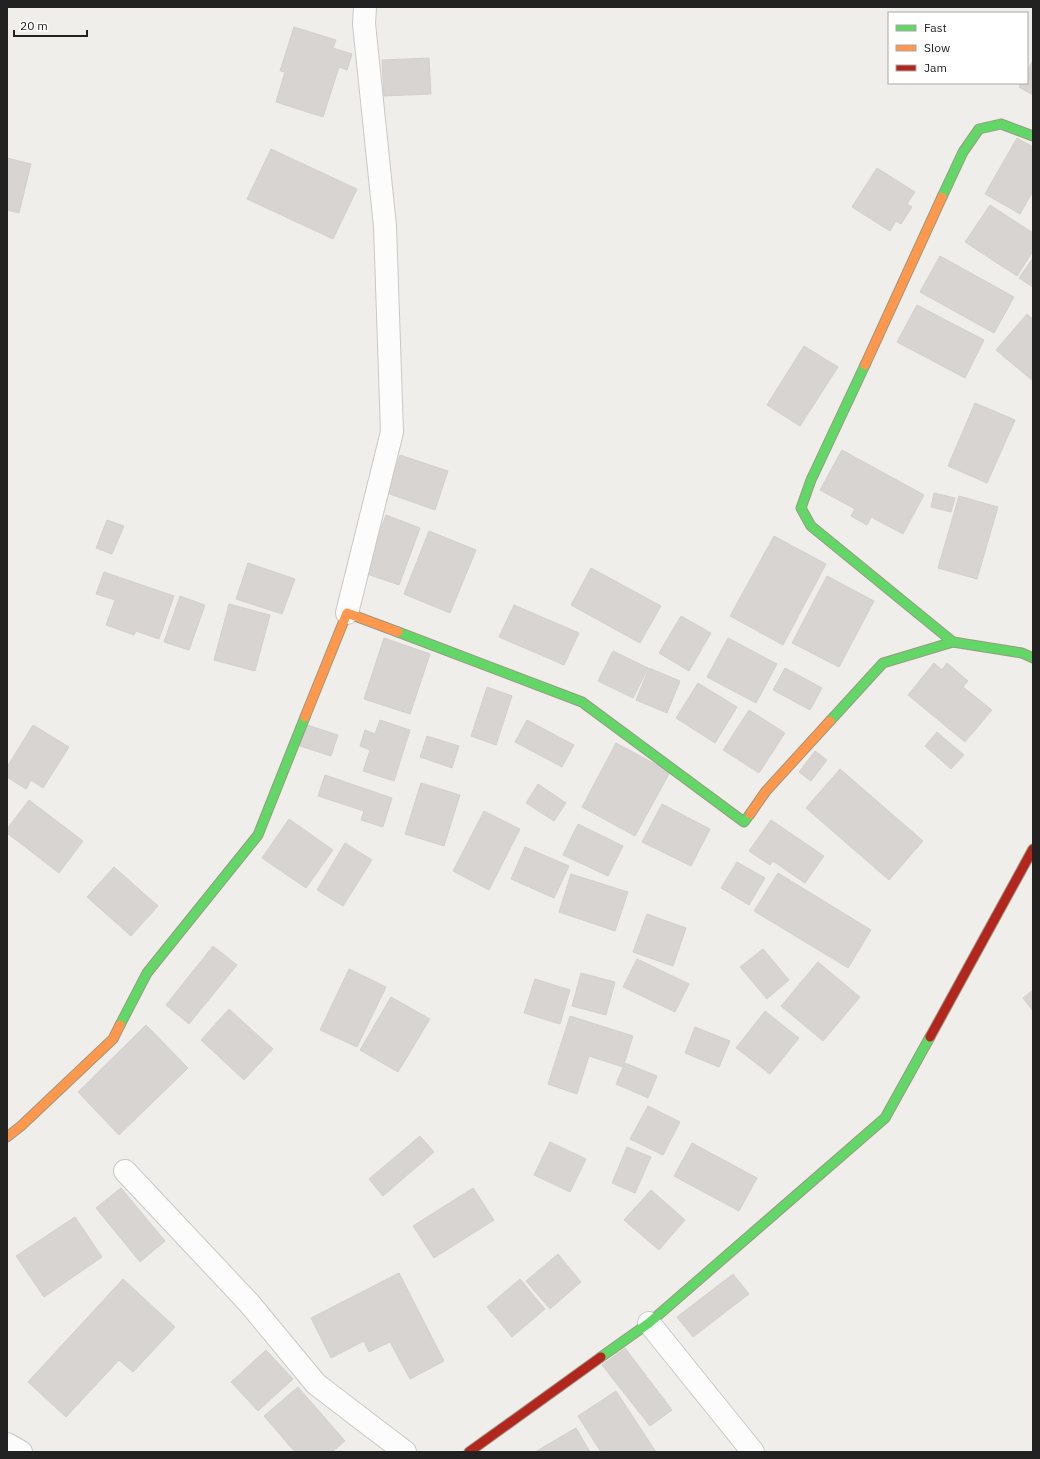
<svg xmlns="http://www.w3.org/2000/svg" width="1040" height="1459" viewBox="0 0 1040 1459" font-family="'IBM Plex Sans',sans-serif">
<rect width="100%" height="100%" fill="#f0eeeb"/>
<g fill="#d7d4d2" stroke="#d3d0cc">
<polygon points="294,27 336,40 333,48 352,54 347,70 339,67 323,117 276,102 285,72 280,71"/>
<polygon points="429,58 431,94 384,96 382,60"/>
<polygon points="1033,60 1033,95 1019,87 1021,83 1027,83 1027,72"/>
<polygon points="1017,138 1033,147 1033,191 1020,214 985,194"/>
<polygon points="271,149 357,189 333,239 247,199"/>
<polygon points="7,158 31,164 19,213 7,210"/>
<polygon points="877,168 915,192 907,204 912,207 901,224 896,221 890,231 852,207"/>
<polygon points="990,205 1033,233 1033,251 1017,276 965,242"/>
<polygon points="940,256 1014,297 994,333 920,292"/>
<polygon points="1033,258 1033,287 1019,278"/>
<polygon points="917,305 984,340 965,378 897,342"/>
<polygon points="1027,314 1033,319 1033,381 996,350"/>
<polygon points="804,346 838,367 800,426 767,405"/>
<polygon points="975,403 1015,420 987,483 948,466"/>
<polygon points="842,450 924,495 903,534 871,517 867,525 851,516 855,509 820,490"/>
<polygon points="400,455 448,471 435,510 387,493"/>
<polygon points="934,493 955,498 951,512 931,507"/>
<polygon points="959,496 998,507 977,579 938,568"/>
<polygon points="386,515 420,528 399,585 364,573"/>
<polygon points="107,520 124,526 112,554 96,548"/>
<polygon points="429,531 476,550 450,613 404,594"/>
<polygon points="774,536 826,564 783,645 730,616"/>
<polygon points="248,563 295,579 282,614 236,599"/>
<polygon points="591,568 661,606 640,643 571,605"/>
<polygon points="104,572 174,596 159,639 136,631 134,635 106,625 115,600 96,594"/>
<polygon points="827,576 874,601 839,667 792,643"/>
<polygon points="180,596 205,605 189,650 164,642"/>
<polygon points="229,604 270,615 255,671 214,660"/>
<polygon points="514,605 579,633 564,665 499,637"/>
<polygon points="681,616 711,633 689,671 659,653"/>
<polygon points="384,638 430,654 410,714 364,699"/>
<polygon points="728,638 777,664 756,703 707,677"/>
<polygon points="613,651 648,668 633,698 598,681"/>
<polygon points="934,663 942,670 947,663 968,681 963,687 992,710 965,742 908,695"/>
<polygon points="649,668 680,681 667,713 636,700"/>
<polygon points="785,668 822,688 810,710 773,690"/>
<polygon points="698,683 737,707 715,743 676,718"/>
<polygon points="487,687 512,696 496,745 471,736"/>
<polygon points="749,710 785,733 759,773 723,750"/>
<polygon points="380,720 410,730 394,781 363,771 370,750 360,746 365,730 375,734"/>
<polygon points="527,720 574,745 562,767 515,742"/>
<polygon points="33,725 69,747 43,788 31,780 26,789 7,777 7,767"/>
<polygon points="307,725 338,735 331,756 300,746"/>
<polygon points="937,732 964,755 951,769 925,746"/>
<polygon points="427,736 459,746 452,768 420,757"/>
<polygon points="616,743 670,772 635,836 582,807"/>
<polygon points="815,751 827,760 811,781 799,772"/>
<polygon points="840,769 923,841 889,880 806,808"/>
<polygon points="325,775 392,798 383,827 361,820 364,811 318,796"/>
<polygon points="421,783 460,795 444,846 405,834"/>
<polygon points="538,784 566,803 554,821 526,803"/>
<polygon points="29,800 83,841 59,873 7,833 7,829"/>
<polygon points="662,804 710,829 691,866 642,842"/>
<polygon points="484,811 520,829 489,890 453,871"/>
<polygon points="289,819 333,850 306,888 262,858"/>
<polygon points="771,820 824,856 805,883 773,861 770,865 749,851"/>
<polygon points="578,824 623,846 608,876 563,855"/>
<polygon points="345,843 372,860 343,906 317,890"/>
<polygon points="525,847 569,866 554,898 511,879"/>
<polygon points="737,862 765,878 749,905 721,888"/>
<polygon points="114,867 158,906 131,936 87,897"/>
<polygon points="778,873 871,930 848,968 754,911"/>
<polygon points="571,874 628,892 615,931 559,912"/>
<polygon points="647,914 686,928 673,966 633,952"/>
<polygon points="213,946 237,965 189,1024 166,1005"/>
<polygon points="763,949 789,980 767,999 740,967"/>
<polygon points="637,959 689,984 675,1012 623,987"/>
<polygon points="818,962 860,997 823,1041 781,1006"/>
<polygon points="349,969 386,987 357,1047 320,1030"/>
<polygon points="581,973 615,982 606,1015 572,1006"/>
<polygon points="535,979 570,990 560,1024 524,1013"/>
<polygon points="1033,990 1033,1011 1023,998"/>
<polygon points="391,997 430,1019 398,1072 360,1050"/>
<polygon points="229,1009 273,1049 244,1080 201,1040"/>
<polygon points="765,1011 799,1038 770,1074 736,1048"/>
<polygon points="570,1016 633,1036 623,1067 589,1056 577,1094 548,1084"/>
<polygon points="146,1025 188,1068 119,1135 78,1092"/>
<polygon points="695,1027 730,1041 719,1067 685,1053"/>
<polygon points="625,1063 657,1076 648,1098 616,1084"/>
<polygon points="648,1106 680,1122 663,1155 630,1139"/>
<polygon points="420,1136 434,1152 383,1196 369,1179"/>
<polygon points="550,1142 586,1159 570,1192 534,1175"/>
<polygon points="692,1143 757,1178 739,1211 674,1176"/>
<polygon points="627,1147 651,1157 635,1193 612,1183"/>
<polygon points="121,1188 165,1241 140,1262 96,1208"/>
<polygon points="473,1188 494,1220 434,1258 413,1226"/>
<polygon points="651,1190 685,1220 659,1250 624,1220"/>
<polygon points="75,1217 102,1257 44,1297 16,1256"/>
<polygon points="558,1254 581,1282 550,1309 526,1281"/>
<polygon points="399,1273 444,1361 410,1379 390,1342 369,1352 364,1341 331,1358 311,1318"/>
<polygon points="733,1274 749,1294 693,1337 677,1317"/>
<polygon points="123,1279 175,1327 133,1372 119,1360 66,1417 28,1382"/>
<polygon points="520,1279 545,1309 512,1337 487,1307"/>
<polygon points="625,1348 672,1410 650,1426 602,1365"/>
<polygon points="266,1350 293,1379 258,1411 231,1382"/>
<polygon points="298,1387 345,1441 332,1452 295,1452 264,1416"/>
<polygon points="616,1391 656,1452 601,1452 578,1416"/>
<polygon points="576,1428 590,1452 535,1452"/>
</g>
<g fill="none" stroke-linecap="round" stroke-linejoin="round">
<g stroke="#c9c8c7" stroke-width="24">
<g id="street">
<polyline points="347,613 392,432 385,226 364,24 365,7"/>
<polyline points="125,1171 249,1303 316,1384 405,1452"/>
<polyline points="649,1323 753,1452"/>
<polyline points="7,1444 21,1452"/>
</g>
</g>
<g stroke="#999a82" stroke-width="11">
<g id="fast">
<polyline points="942,197 963,152 979,129 1001,124 1033,136"/>
<polyline points="865,365 811,480 801,508 811,526 953,642"/>
<polyline points="398,632 582,702 744,822 750,814"/>
<polyline points="830,721 883,663 953,642 1022,653 1033,658"/>
<polyline points="120,1025 147,973 258,835 305,717"/>
<polyline points="601,1357 649,1323 885,1118 930,1037"/>
</g>
</g>
<g stroke="#999a82" stroke-width="11">
<g id="slow">
<polyline points="865,365 942,197"/>
<polyline points="305,717 347,613 398,632"/>
<polyline points="750,814 766,791 830,721"/>
<polyline points="7,1137 21,1126 113,1039 120,1025"/>
</g>
</g>
<g stroke="#999a82" stroke-width="11">
<g id="jam">
<polyline points="930,1037 1033,849"/>
<polyline points="469,1452 601,1357"/>
</g>
</g>
<use href="#street" stroke="#fdfcfc" stroke-width="22"/>
<use href="#fast" stroke="#63d668" stroke-width="9"/>
<use href="#slow" stroke="#ff974d" stroke-width="9"/>
<use href="#jam" stroke="#b3261e" stroke-width="9"/>
</g>
<rect width="1040" height="1459" fill="none" stroke="#222222" stroke-width="16"/>
<rect x="888" y="12" width="140" height="72" fill="#ffffff" stroke="#a7a7a7"/>
<rect x="896" y="25" width="20" height="6" fill="#63d668" stroke="#a7a7a7"/>
<text x="924" y="32" font-size="12" fill="#222222">Fast</text>
<rect x="896" y="45" width="20" height="6" fill="#ff974d" stroke="#a7a7a7"/>
<text x="924" y="52" font-size="12" fill="#222222">Slow</text>
<rect x="896" y="65" width="20" height="6" fill="#b3261e" stroke="#a7a7a7"/>
<text x="924" y="72" font-size="12" fill="#222222">Jam</text>
<path d="M14 30v6h73v-6" fill="none" stroke="#222222" stroke-width="2"/>
<text x="20" y="30" font-size="12" fill="#222222" stroke="#ffffff" stroke-width="3" paint-order="stroke">20 m</text>
</svg>
